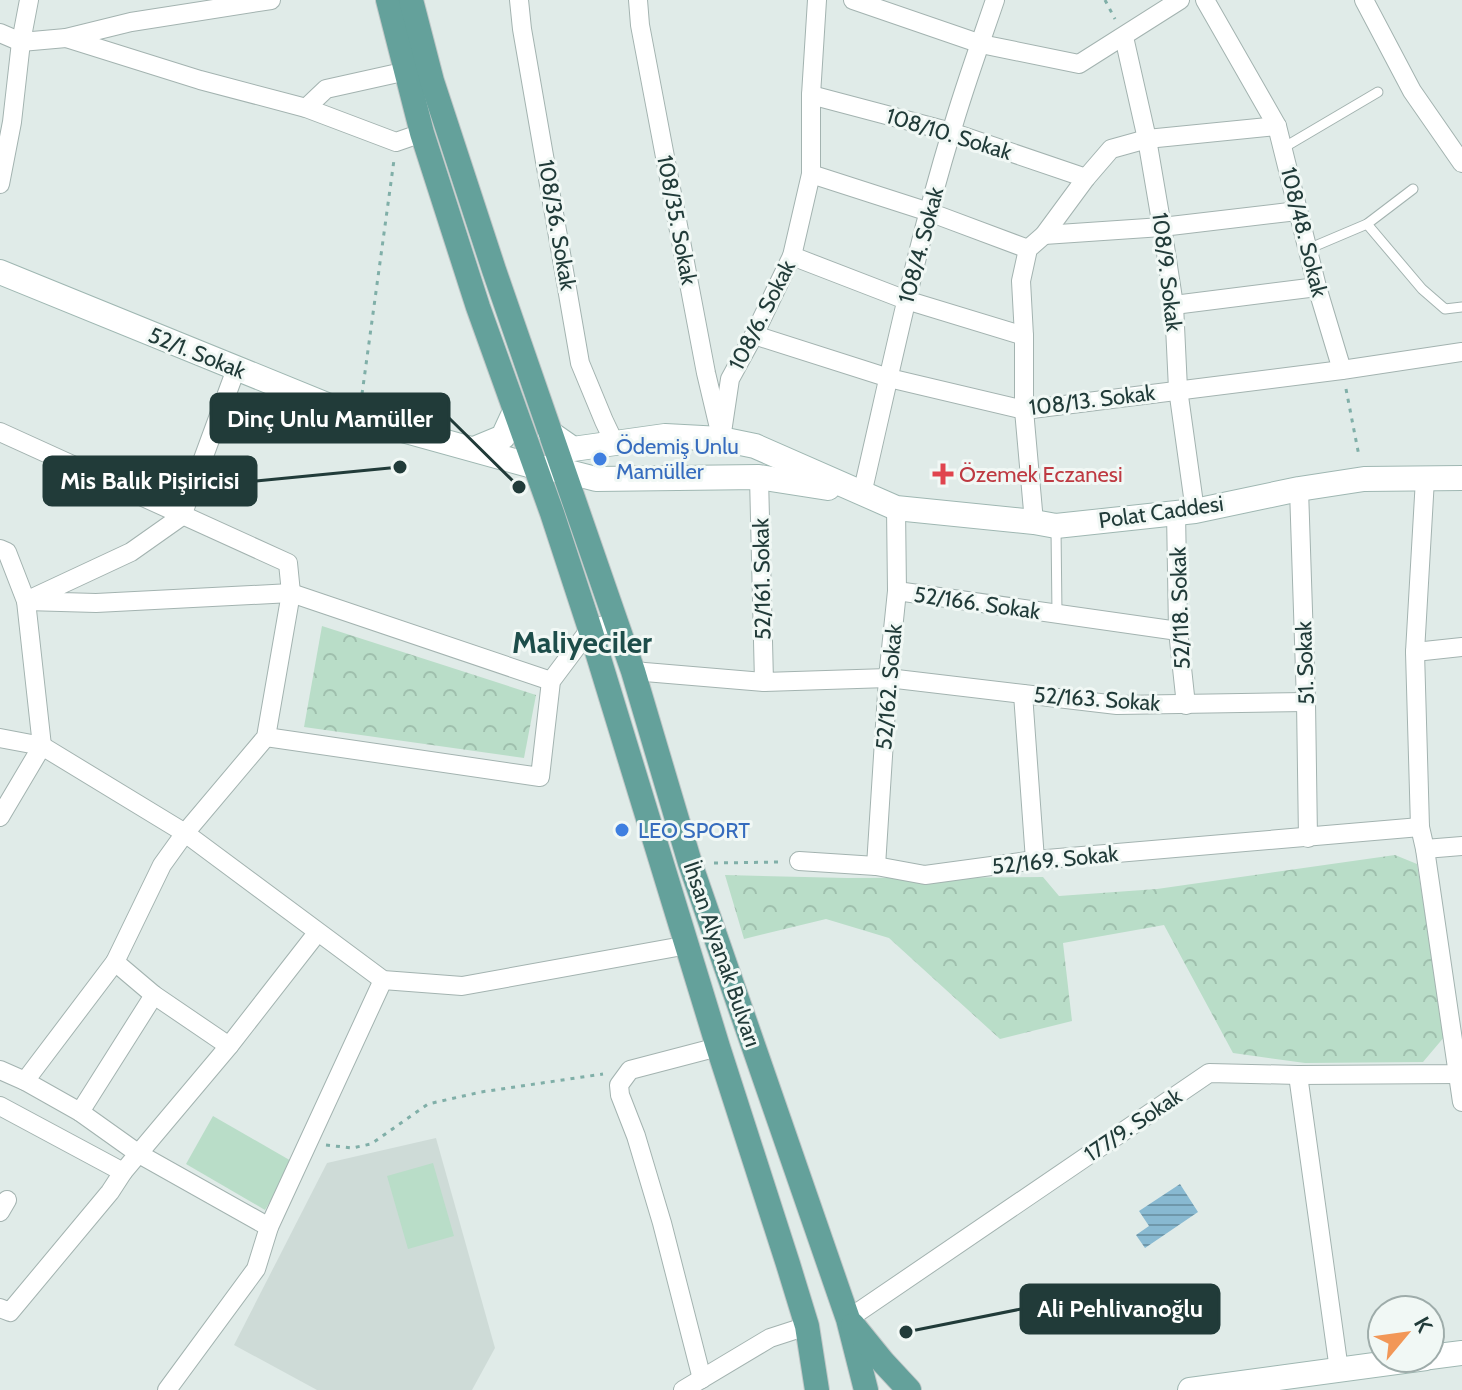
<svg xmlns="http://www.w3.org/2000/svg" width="1462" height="1390" viewBox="0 0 1462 1390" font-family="Cabin,sans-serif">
<defs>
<pattern id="forest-crowns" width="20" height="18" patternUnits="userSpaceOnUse" patternTransform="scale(2)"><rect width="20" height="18" fill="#b9ddc8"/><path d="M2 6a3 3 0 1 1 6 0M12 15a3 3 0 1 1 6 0" fill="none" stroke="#9fbfad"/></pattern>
<pattern id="water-rules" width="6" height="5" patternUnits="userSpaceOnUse" patternTransform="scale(2)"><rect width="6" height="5" fill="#88b9d1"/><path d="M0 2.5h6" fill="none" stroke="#6f98ab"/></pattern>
</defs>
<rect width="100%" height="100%" fill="#e0ebe8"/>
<polygon fill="#cedbd7" points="436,1138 495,1348 472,1390 317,1390 234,1345 327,1163"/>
<g fill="url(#forest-crowns)">
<polygon points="322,626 536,695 524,758 304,727"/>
<polygon points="1395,855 1417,864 1445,1036 1423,1062 1305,1063 1233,1053 1164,925 1063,943 1072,1021 1000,1039 889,938 826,919 744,939 725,875 847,878 1043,877 1059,896 1157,889"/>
</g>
<g fill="#b9ddc8">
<polygon points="213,1116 293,1162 265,1210 186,1164"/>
<polygon points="433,1163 454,1236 408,1249 387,1176"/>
</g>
<g fill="url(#water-rules)">
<polygon points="1180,1184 1198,1212 1145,1248 1136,1235 1149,1226 1139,1211"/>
<path d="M1105 1291 1120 1315C1097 1330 1080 1347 1061 1316Z"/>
</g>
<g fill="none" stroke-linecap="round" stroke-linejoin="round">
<g stroke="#a3b3b0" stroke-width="11">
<g id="service">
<polyline points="1283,148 1378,92"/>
<polyline points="1367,224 1422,289 1445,309 1462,307"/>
<polyline points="1308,249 1367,224 1413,189"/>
<polyline points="1056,529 1057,614"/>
</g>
</g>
<g stroke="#a3b3b0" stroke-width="20">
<g id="minor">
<polyline points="519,0 522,29 580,363 604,421 615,444"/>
<polyline points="638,0 640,25 706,373 719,428"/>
<polyline points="853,0 981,44 1079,64 1180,0"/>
<polyline points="1205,0 1277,126 1317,287 1342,370"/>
<polyline points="1364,0 1412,91 1462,163"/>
<polyline points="0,33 21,42 66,38 131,22 271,0"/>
<polyline points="1124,37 1147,139 1162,227 1174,305 1178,389 1195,511"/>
<polyline points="66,38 200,80 306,108 396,142 422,133"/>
<polyline points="811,95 951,132 1086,178"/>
<polyline points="306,108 326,89 407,71"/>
<polyline points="811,174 929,212 1028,249"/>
<polyline points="0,184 12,122 21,42 29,0"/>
<polyline points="1044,235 1162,227 1297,211"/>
<polyline points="792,256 906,300 1024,336"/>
<polyline points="1174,305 1317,287"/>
<polyline points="754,335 889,378 1024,410 1342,370 1462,352"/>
<polyline points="236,369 182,516 131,552 26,601 96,603 291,593 551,681"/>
<polyline points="0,432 288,563 291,593 266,737 185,833 162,865 115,962 154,995 229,1046"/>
<polyline points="721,439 730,379 754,335 792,256 811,174 811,95 817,0"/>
<polyline points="759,477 764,682 888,678 1117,705 1306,702"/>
<polyline points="1425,479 1415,652 1420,827 1425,849 1462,1102"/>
<polyline points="1299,489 1306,702 1308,838"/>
<path d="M862 494C890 373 915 252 951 133 964 88 980 44 995 0"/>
<polyline points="1176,512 1178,631 1186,705"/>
<polyline points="1034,522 1024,410 1024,336 1021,281 1028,249 1044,235 1086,178 1111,149 1147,139 1277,126"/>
<polyline points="0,549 7,552 26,601 42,746 0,817"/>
<polyline points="897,591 1178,631"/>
<polyline points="1415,652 1462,647"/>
<polyline points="633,671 764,682"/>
<polyline points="1023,694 1035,860"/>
<polyline points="266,737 540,777 551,681 590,629 616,622"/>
<polyline points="0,738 42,746 185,833 383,980 462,986 688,945"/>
<polyline points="1425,849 1462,846"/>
<polyline points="799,861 876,866 925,875 1035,860 1420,827"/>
<polyline points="876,866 888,678 897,591 896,508"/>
<polyline points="0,1070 25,1081 80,1112 139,1154 269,1227"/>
<polyline points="1298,1075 1339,1370"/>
<polyline points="25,1081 115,962"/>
<polyline points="0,1106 123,1172 229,1046 317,933"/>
<polyline points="80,1112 154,995"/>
<polyline points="0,1212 7,1200"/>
<polyline points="0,1308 10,1312 110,1192 123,1172"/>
<polyline points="848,1319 1209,1073 1298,1075 1458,1074 1462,1073"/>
<polyline points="702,1379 662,1223 636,1136 620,1095 619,1085 630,1070 718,1047"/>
<polyline points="167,1390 256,1269 269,1227 383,980"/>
<polyline points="683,1390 770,1338 807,1326"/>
</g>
</g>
<g stroke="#9fb7b2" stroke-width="26">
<g id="secondary">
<polyline points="0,272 359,418 536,467 565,471 596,479 759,477 828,488"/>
<polyline points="550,433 573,449 665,436 721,439 755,446 896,508 1034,522 1056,526 1195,511 1299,489 1364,479 1462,478"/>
<polyline points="474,449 503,437 515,411"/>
<polyline points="1430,1357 1462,1353"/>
<polyline points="1190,1390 1426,1358"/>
</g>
</g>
<g stroke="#c1c8c8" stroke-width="26">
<g id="primary">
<polyline points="388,0 422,133 478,307 552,513 590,629 718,1047 788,1264 807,1326 817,1390"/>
<polyline points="411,0 432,81 494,270 633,671 690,863 848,1319 866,1390"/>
<polyline points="853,1325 883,1362 909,1390"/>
</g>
</g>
<g stroke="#80afa8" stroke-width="3" stroke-dasharray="4 6" stroke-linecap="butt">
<polyline points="1105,0 1115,19"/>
<polyline points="1346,389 1359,456"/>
<polyline points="362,394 394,160"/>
<polyline points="714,863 782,862"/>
<polyline points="326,1145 352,1148 371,1144 428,1104 481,1092 603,1074"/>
</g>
<use href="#service" stroke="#fff" stroke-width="9"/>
<use href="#minor" stroke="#fff" stroke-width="18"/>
<use href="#secondary" stroke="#fff" stroke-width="24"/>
<use href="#primary" stroke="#64a19b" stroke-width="24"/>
</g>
<g fill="#3f7fe0" stroke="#f1f8f5" stroke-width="3">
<circle cx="600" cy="459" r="8"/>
<circle cx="622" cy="830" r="8"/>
</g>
<path fill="#e0444e" stroke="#f1f8f5" stroke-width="3" d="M939 462h8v8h8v8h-8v8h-8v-8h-8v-8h8z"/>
<g text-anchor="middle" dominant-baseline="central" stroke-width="6" stroke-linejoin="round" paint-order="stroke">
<g font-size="22" fill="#213b39" stroke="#f1f8f5">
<text transform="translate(949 134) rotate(17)">108/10. Sokak</text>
<text transform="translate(677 220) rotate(79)">108/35. Sokak</text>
<text transform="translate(557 225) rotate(80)">108/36. Sokak</text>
<text transform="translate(1304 232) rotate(76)">108/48. Sokak</text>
<text transform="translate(921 245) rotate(-75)">108/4. Sokak</text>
<text transform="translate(1167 272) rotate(83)">108/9. Sokak</text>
<text transform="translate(762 315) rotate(-63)">108/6. Sokak</text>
<text transform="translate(197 353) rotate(22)">52/1. Sokak</text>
<text transform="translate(1092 400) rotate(-7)">108/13. Sokak</text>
<text transform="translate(1161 512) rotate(-8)">Polat Caddesi</text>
<text transform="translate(762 579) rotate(-91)">52/161. Sokak</text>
<text transform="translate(977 603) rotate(8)">52/166. Sokak</text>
<text transform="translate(1180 608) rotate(-92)">52/118. Sokak</text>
<text transform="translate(1305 663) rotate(-92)">51. Sokak</text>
<text transform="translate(889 687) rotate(-85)">52/162. Sokak</text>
<text transform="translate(1097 699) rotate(4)">52/163. Sokak</text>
<text transform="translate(1055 860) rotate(-6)">52/169. Sokak</text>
<text transform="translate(722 954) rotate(71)">İhsan Alyanak Bulvarı</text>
<text transform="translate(1133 1125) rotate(-34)">177/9. Sokak</text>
</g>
<g font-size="22" fill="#366cbe" stroke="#f1f8f5" text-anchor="start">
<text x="616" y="446">Ödemiş Unlu<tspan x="616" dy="25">Mamüller</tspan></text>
<text x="638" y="830">LEO SPORT</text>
</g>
<g font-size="22" fill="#be3a42" stroke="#f1f8f5" text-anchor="start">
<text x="959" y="474">Özemek Eczanesi</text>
</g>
<g font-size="30" font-weight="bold" fill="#1d4d4a" stroke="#f1f8f5">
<text x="582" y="642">Maliyeciler</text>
</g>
</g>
<path fill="none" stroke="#213b39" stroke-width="3" d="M519 487L449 418M400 467L256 481M906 1332L1021 1309"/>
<g fill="#213b39" stroke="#f1f8f5" stroke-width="3">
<circle cx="519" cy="487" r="8"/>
<circle cx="400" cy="467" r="8"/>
<circle cx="906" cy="1332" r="8"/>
</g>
<g fill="#213b39" stroke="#213b39" stroke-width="3">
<rect x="211" y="394" width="238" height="48" rx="8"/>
<rect x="44" y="457" width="212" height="48" rx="8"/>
<rect x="1021" y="1285" width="198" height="48" rx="8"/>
</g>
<g font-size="24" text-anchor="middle" font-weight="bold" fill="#fff">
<text x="330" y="427">Dinç Unlu Mamüller</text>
<text x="150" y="489">Mis Balık Pişiricisi</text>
<text x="1120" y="1317">Ali Pehlivanoğlu</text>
</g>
<g transform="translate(1406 1334) rotate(61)"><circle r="38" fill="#f1f8f5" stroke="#9eacaa" stroke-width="2"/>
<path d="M0-6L14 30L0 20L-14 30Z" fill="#f29757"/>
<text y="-12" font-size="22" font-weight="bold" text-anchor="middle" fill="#213b39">K</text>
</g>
</svg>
